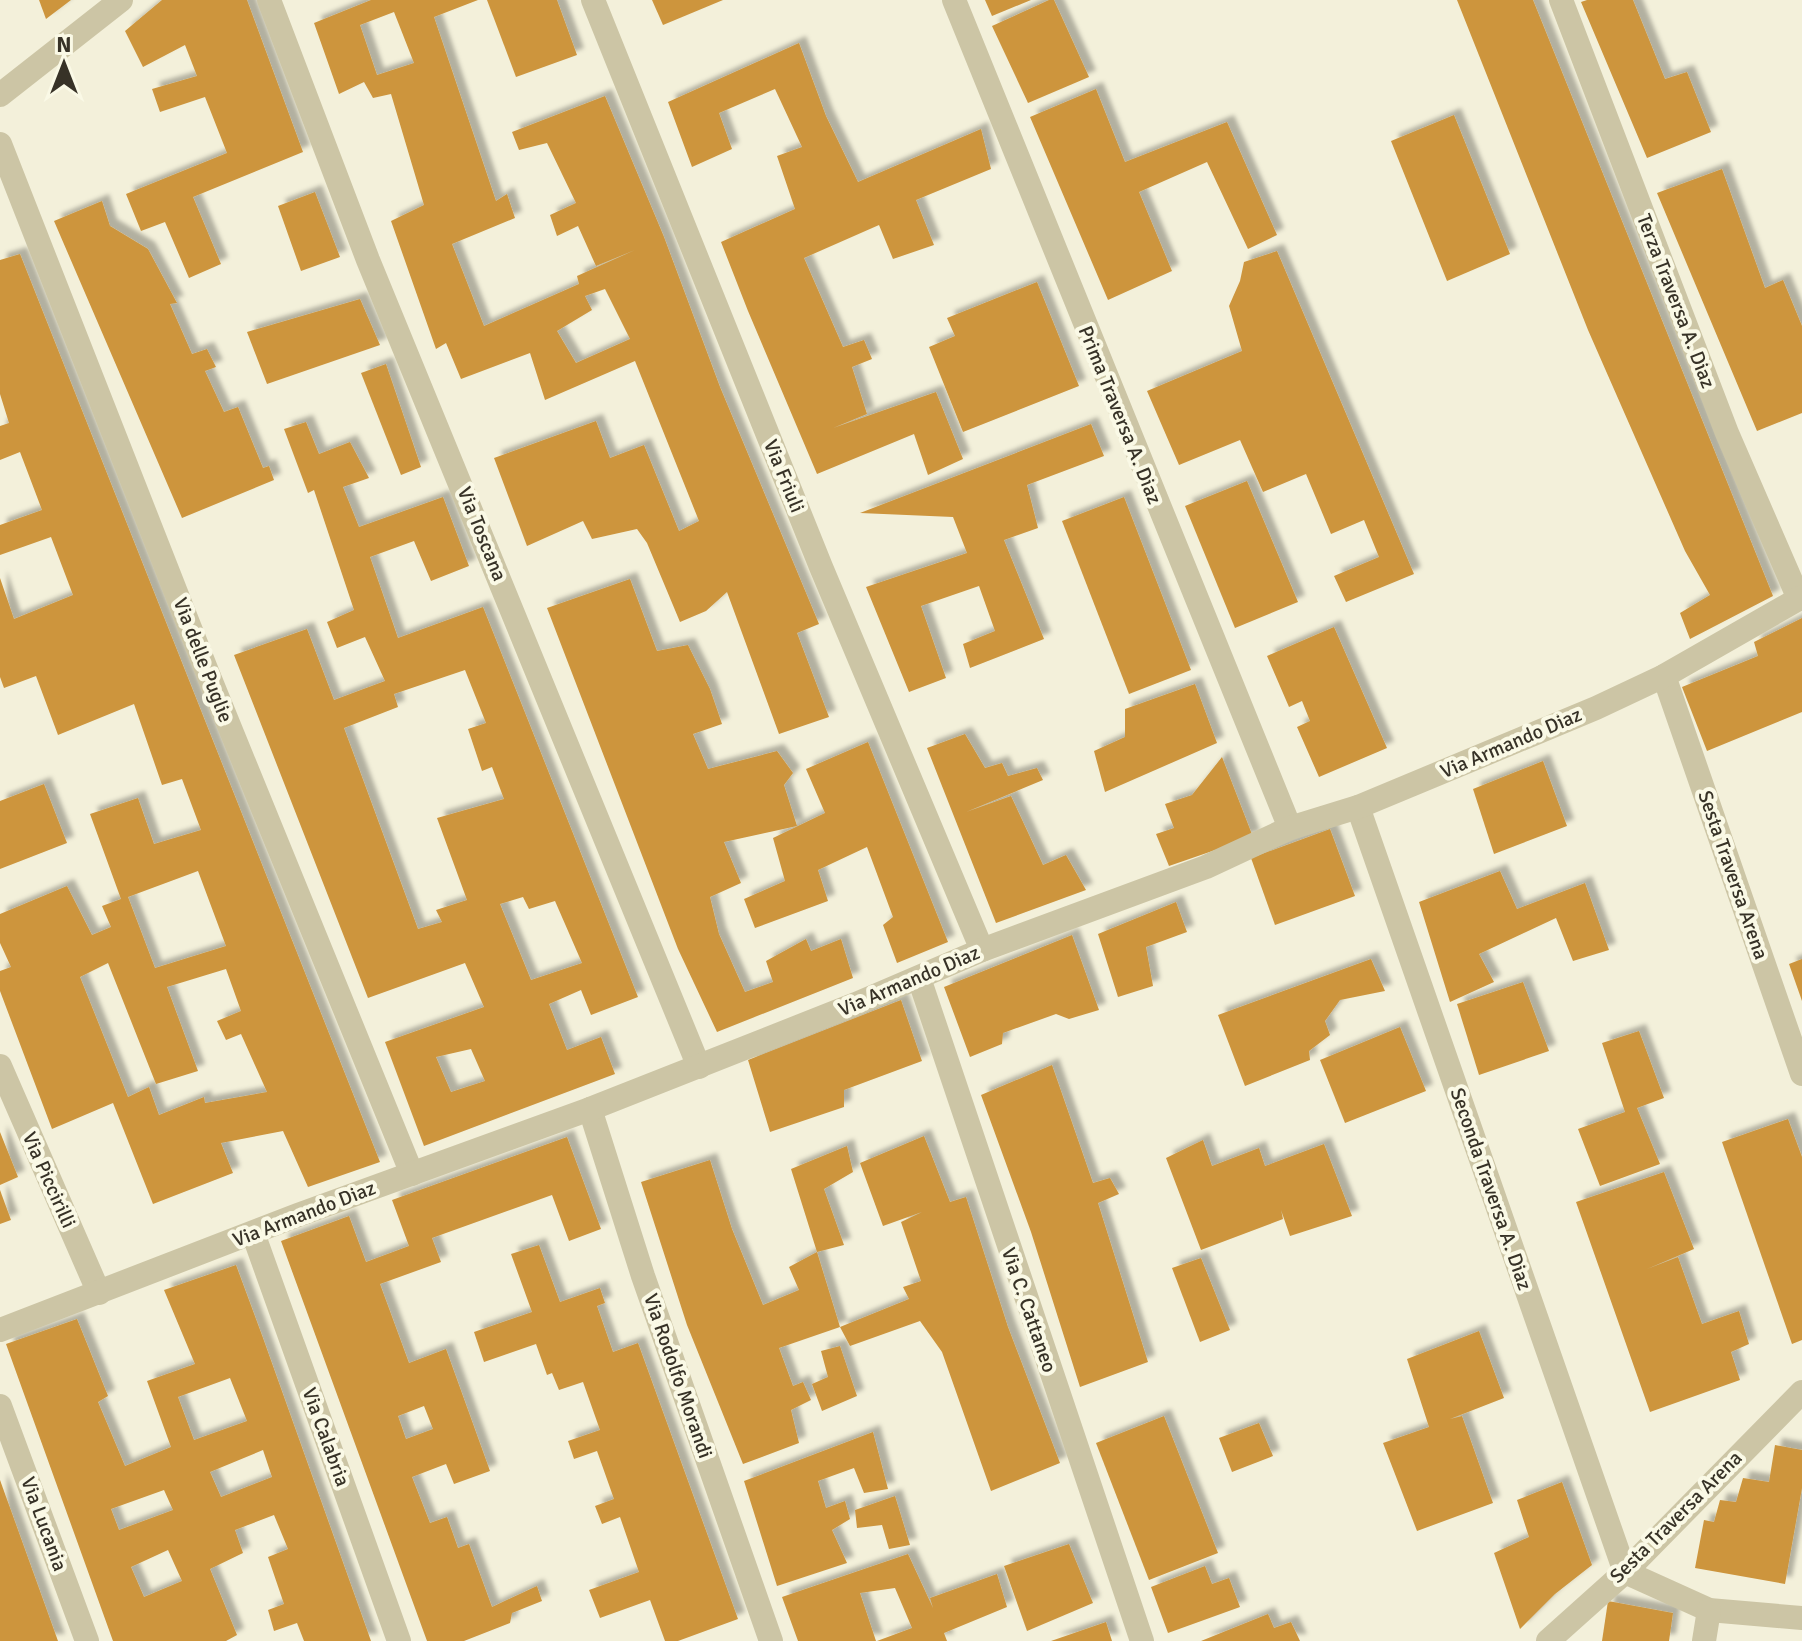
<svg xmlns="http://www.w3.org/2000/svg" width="1802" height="1641" viewBox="0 0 1802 1641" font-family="Signika,sans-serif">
<defs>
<filter id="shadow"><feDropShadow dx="7" dy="-7" stdDeviation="2" flood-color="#0004"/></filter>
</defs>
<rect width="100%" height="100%" fill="#f3f0da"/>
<g fill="#cd953d" fill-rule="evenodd" filter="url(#shadow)">
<polygon points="39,0 71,0 46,19"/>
<polygon points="162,0 247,0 303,152 193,197 221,264 189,278 165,222 141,231 126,194 227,153 205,97 160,112 152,89 197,76 185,45 143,67 125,31"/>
<path d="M371 0H478L434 17 496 201 507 194 515 218 452 244 484 326 579 284 577 276 635 250 596 266 578 226 557 236 550 215 576 203 547 143 519 150 512 132 605 96 664 237 720 387 819 624 797 633 829 717 779 734 727 592 706 611 680 622 647 543 637 529 592 539 583 521 527 546 494 458 596 421 610 458 644 445 679 531 699 521 635 361 545 400 530 353 461 379 446 343 436 349 391 221 424 205 391 94 373 98 364 82 339 94 314 23ZM394 12 414 63 377 75 360 25ZM605 289 630 339 576 363 557 331 592 310 585 296Z"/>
<polygon points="487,0 557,0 577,55 516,77"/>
<polygon points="652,0 723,0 663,25"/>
<polygon points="985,0 1031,0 992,16"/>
<polygon points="1049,0 1054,0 1089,77 1028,103 992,26"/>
<polygon points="1457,0 1533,0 1773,596 1690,639 1680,613 1710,595 1685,551 1588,330"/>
<polygon points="1587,0 1633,0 1665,79 1687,72 1711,132 1647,158 1581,2"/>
<polygon points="799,43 826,116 858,182 981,129 991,169 916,200 934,245 893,259 879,225 804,258 843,347 864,340 872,359 852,367 867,414 833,428 936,392 963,459 928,475 914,434 817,474 748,311 721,242 795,209 777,156 802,147 775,89 719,113 732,149 692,167 668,102"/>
<polygon points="1096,89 1125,162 1227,122 1277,235 1248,249 1207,162 1139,192 1172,271 1108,300 1030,117"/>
<polygon points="1454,115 1510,254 1447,281 1391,141"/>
<polygon points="1722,169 1765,288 1783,280 1802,326 1802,413 1757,431 1657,193"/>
<polygon points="315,192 340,257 301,271 278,206"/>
<polygon points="102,201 110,226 148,249 177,303 170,304 192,354 207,349 216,367 205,371 224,412 238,407 263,468 269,466 274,480 182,518 54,221"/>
<polygon points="1277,251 1414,574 1346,602 1334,576 1379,557 1364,520 1331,534 1306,474 1263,492 1240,440 1179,465 1147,391 1242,351 1229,306 1240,281 1244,262"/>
<path d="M20 254 380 1162 308 1187 283 1131 221 1143 233 1173 153 1204 113 1103 52 1129 0 991V971L11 967 0 943V914L67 886 92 935 111 927 102 906 121 899 90 814 138 798 154 844 201 830 182 779 162 785 134 704 58 735 36 676 4 688 0 677V578L14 619 73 595 51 537 0 555V525L42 510 20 452 0 460V426L9 423 0 394V260ZM198 871 226 946 155 968 128 897ZM108 963 156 1084 198 1071 167 987 226 969 241 1011 217 1021 226 1040 241 1034 267 1092 205 1103 204 1097 159 1115 149 1087 128 1097 80 977Z"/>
<polygon points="1037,282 1079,386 963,432 929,347 955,336 947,318"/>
<polygon points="360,299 380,345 267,384 247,332"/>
<polygon points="386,364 421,467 401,475 361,373"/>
<path d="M306 422 319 454 350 442 369 478 343 487 359 527 443 497 469 566 431 581 414 541 370 557 398 638 483 607 638 997 591 1015 581 990 549 1004 567 1050 601 1037 615 1074 424 1146 385 1042 484 1007 465 963 368 998 234 655 307 629 334 700 385 681 365 637 337 648 327 622 354 610 314 490 308 493 284 429ZM465 670 486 723 468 729 482 771 492 767 504 799 437 818 467 900 436 910 442 922 418 929 344 728 398 707 394 694ZM523 897 529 909 555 901 582 963 531 980 500 904ZM471 1049 485 1081 451 1092 436 1057Z"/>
<polygon points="1091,424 1104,456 1027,485 1038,528 1004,540 1044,639 970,668 963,644 995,631 979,586 921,606 946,678 909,692 866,587 967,553 953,517 860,513"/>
<polygon points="1247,481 1298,602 1235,628 1185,506"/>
<polygon points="1124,497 1191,670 1129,694 1062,521"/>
<polygon points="630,579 657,651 688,645 710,689 722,724 693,734 708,769 777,751 793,773 784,785 797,826 724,842 741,883 710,897 719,934 745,992 773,982 766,961 806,939 811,951 841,939 853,978 717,1032 678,949 547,608"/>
<polygon points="1802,618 1802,712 1707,751 1682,687 1758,656 1754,642"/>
<polygon points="1334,627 1387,748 1319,777 1297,727 1310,721 1302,701 1289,707 1267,656"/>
<polygon points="1195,684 1217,743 1105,792 1094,751 1125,737 1125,709"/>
<polygon points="965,734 985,768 1002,763 1008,776 1037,768 1043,780 966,812 1011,796 1043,865 1066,855 1086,890 996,923 927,748"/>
<polygon points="868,742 948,942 897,963 883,925 893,917 867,847 818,870 828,901 755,928 744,899 785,881 773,838 825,813 806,769"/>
<polygon points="1222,757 1253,837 1169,866 1156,834 1174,828 1165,804 1192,795"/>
<polygon points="1543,761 1567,826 1494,854 1473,789"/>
<polygon points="44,784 67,843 0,869 0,801"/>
<polygon points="1330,829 1355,896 1275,925 1251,858"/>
<polygon points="1500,871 1517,909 1585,883 1609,950 1573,961 1556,918 1479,954 1494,982 1450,1002 1419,902"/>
<polygon points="1176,902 1187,932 1146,947 1153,986 1118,997 1098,934"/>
<polygon points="1072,935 1099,1010 1069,1019 1056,1014 1003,1033 1002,1044 970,1057 944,987"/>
<polygon points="1371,959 1385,991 1340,1000 1325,1021 1330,1035 1309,1051 1310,1060 1245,1086 1218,1015"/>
<polygon points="1802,959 1802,1001 1789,964"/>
<polygon points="1523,982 1549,1051 1479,1075 1457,1004"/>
<polygon points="901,1000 922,1061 844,1090 844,1107 770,1132 748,1060"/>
<polygon points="1400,1027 1426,1091 1345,1123 1320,1060"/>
<polygon points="1639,1031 1664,1098 1637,1108 1660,1164 1600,1186 1578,1129 1625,1112 1602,1043"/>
<polygon points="1052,1065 1093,1183 1110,1178 1119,1194 1098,1203 1148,1362 1080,1387 1031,1232 981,1095"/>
<polygon points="1788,1119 1802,1157 1802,1340 1792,1344 1722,1142"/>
<polygon points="0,1132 18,1177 0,1185"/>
<polygon points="924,1136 950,1202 966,1197 1008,1327 1060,1463 991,1491 942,1352 920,1321 850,1346 840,1327 779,1348 793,1386 803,1382 811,1400 791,1410 799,1443 743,1464 687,1325 641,1182 710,1160 732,1229 763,1305 799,1290 789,1267 817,1252 840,1327 909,1299 903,1287 921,1281 901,1222 922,1212 883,1226 860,1163"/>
<path d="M567 1137 601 1229 569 1241 552 1195 432 1238 441 1262 380 1284 409 1363 446 1349 490 1471 454 1484 446 1464 412 1477 430 1523 447 1517 458 1548 469 1544 492 1607 537 1586 542 1601 512 1613 510 1623 464 1641H427L281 1241 349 1216 366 1262 409 1246 392 1200ZM424 1406 433 1429 406 1439 398 1416Z"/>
<polygon points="1203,1140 1212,1166 1259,1148 1265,1166 1324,1144 1352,1216 1290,1236 1281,1210 1283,1219 1201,1250 1166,1158"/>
<polygon points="847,1146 853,1172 824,1189 844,1245 817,1252 791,1169"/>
<polygon points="1664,1172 1694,1249 1647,1269 1678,1257 1702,1324 1739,1311 1749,1344 1731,1352 1740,1380 1650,1412 1576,1202"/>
<polygon points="0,1190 11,1220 0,1224"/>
<polygon points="539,1245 560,1302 600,1288 605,1303 597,1306 613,1352 638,1343 738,1619 678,1641 665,1641 650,1600 600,1618 589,1590 639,1572 620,1517 602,1524 595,1506 614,1499 597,1451 574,1459 568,1441 600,1430 583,1382 559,1390 552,1373 547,1375 536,1344 484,1362 474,1332 532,1312 511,1254"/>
<polygon points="1201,1258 1230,1330 1200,1342 1172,1268"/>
<path d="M236 1265 263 1338 371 1641H304L297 1623 274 1631 268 1610 284 1604 268 1557 288 1549 274 1515 235 1530 243 1553 210 1569 237 1635 226 1641H113L6 1344 77 1319 108 1396 98 1402 125 1466 171 1447 147 1381 195 1364 164 1290ZM230 1378 247 1421 194 1440 178 1397ZM263 1450 272 1477 221 1497 210 1472ZM164 1490 173 1510 119 1530 111 1509ZM168 1550 182 1581 144 1597 131 1567Z"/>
<polygon points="1479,1331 1504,1398 1450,1419 1462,1416 1493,1503 1417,1531 1383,1443 1429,1427 1407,1359"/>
<polygon points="840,1346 857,1396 822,1411 812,1384 828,1377 821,1351"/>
<polygon points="1164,1416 1218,1553 1149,1580 1096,1443"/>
<polygon points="1259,1423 1273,1456 1232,1472 1219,1438"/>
<polygon points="873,1432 888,1489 864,1493 854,1468 818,1481 826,1508 845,1501 850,1519 832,1530 847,1563 777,1586 744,1481"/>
<polygon points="1775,1445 1802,1450 1802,1488 1785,1584 1695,1568 1704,1520 1714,1522 1720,1500 1736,1502 1743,1478 1769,1482"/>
<polygon points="0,1480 58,1641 0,1641"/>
<polygon points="1562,1482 1592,1565 1555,1594 1520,1629 1494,1553 1529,1537 1517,1500"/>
<polygon points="895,1496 910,1545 889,1549 882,1525 857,1528 855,1510"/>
<polygon points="1069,1544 1093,1603 1027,1631 1004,1566"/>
<polygon points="908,1554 933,1608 930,1598 997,1574 1007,1607 944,1633 947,1641 877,1641 912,1628 895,1588 860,1593 876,1641 798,1641 782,1597"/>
<polygon points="1205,1566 1212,1584 1229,1578 1240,1607 1168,1633 1151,1587"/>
<polygon points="1608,1601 1673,1613 1669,1641 1602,1641"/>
<polygon points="1268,1614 1274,1628 1291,1622 1300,1641 1201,1641"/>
<polygon points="1106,1622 1112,1641 1051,1641"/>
</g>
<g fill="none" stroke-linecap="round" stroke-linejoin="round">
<g stroke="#ccc5a5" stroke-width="24">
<polyline points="269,0 368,260 699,1067"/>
<polyline points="593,0 821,567 982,950"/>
<polyline points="954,0 1290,828"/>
<polyline points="1561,0 1727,433 1799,599"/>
<polyline points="0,95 121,0"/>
<polyline points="0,144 208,674 412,1174"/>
<polyline points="1664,676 1802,1074"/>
<polyline points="1358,807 1625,1572"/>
<polyline points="919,978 1142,1641"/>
<polyline points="0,1066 99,1293"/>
<polyline points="590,1109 643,1276 771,1641"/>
<polyline points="253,1233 399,1641"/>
<polyline points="0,1330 298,1215 590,1109 856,1004 982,950 1206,867 1290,828 1358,807 1596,708 1664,676 1802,597"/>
<polyline points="0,1406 87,1641"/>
<polyline points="1625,1572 1709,1610 1802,1618"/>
<polyline points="1548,1641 1625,1572 1802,1392"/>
<polyline points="1704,1641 1709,1610"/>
</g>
</g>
<g text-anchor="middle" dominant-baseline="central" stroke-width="8" stroke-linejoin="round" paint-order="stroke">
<g font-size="20" fill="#373227" stroke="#faf9e6">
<text transform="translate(1676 301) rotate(69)">Terza Traversa A. Diaz</text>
<text transform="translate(1120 415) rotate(68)">Prima Traversa A. Diaz</text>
<text transform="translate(784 476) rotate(68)">Via Friuli</text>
<text transform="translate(482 534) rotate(68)">Via Toscana</text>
<text transform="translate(203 660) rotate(69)">Via delle Puglie</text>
<text transform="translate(1511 743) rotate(-23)">Via Armando Diaz</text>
<text transform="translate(1733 875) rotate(71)">Sesta Traversa Arena</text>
<text transform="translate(909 981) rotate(-23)">Via Armando Diaz</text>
<text transform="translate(49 1180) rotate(66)">Via Piccirilli</text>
<text transform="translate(1491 1189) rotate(71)">Seconda Traversa A. Diaz</text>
<text transform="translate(304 1214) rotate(-21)">Via Armando Diaz</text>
<text transform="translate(1029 1310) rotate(71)">Via C. Cattaneo</text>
<text transform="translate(678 1376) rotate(71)">Via Rodolfo Morandi</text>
<text transform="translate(326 1437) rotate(70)">Via Calabria</text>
<text transform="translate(1676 1517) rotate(-45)">Sesta Traversa Arena</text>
<text transform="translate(44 1524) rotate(70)">Via Lucania</text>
</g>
</g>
<g transform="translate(64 64)" stroke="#faf9e6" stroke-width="6" paint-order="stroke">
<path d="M0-6L14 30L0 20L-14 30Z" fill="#373227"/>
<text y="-12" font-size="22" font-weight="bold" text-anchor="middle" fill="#373227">N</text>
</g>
</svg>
